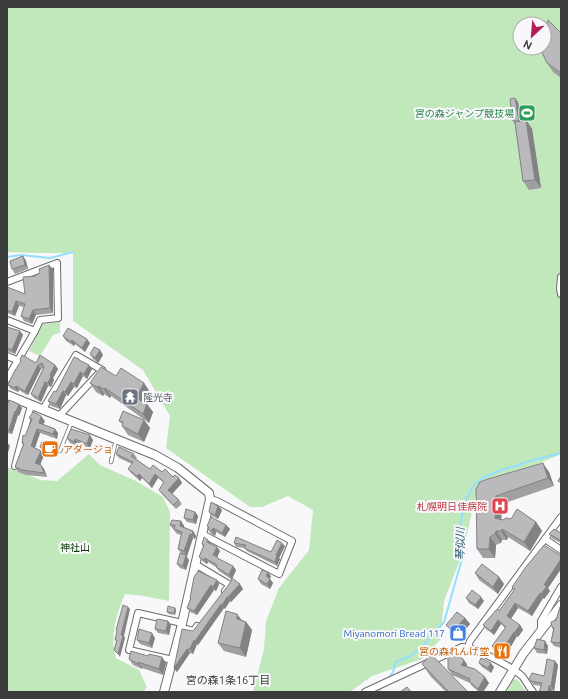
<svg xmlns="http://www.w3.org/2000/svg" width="568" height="699" viewBox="0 0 568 699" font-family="Ubuntu,'Noto Sans JP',sans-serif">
<rect width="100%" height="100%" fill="#f8f8fa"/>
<g fill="#c0e8bb" fill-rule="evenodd">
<path d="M7 7H561V454L477 490 463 552 444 601 440 640 422 659 372 676 350 692H253L264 649 266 621 279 588 309 550 313 510 288 496 262 507H250L166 448 170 416 143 370 73 321V253H32L7 252ZM520 24H544V48H520Z"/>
<polygon points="60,322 60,333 53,335 40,356 29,351 43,324"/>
<path d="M89 454 100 465 136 481 163 497 170 512 169 601 144 596 125 594C117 613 109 637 116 658L139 670 147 687 143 692H7V467L41 480 57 481Z"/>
<polygon points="517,679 527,692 507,692 513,680"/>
</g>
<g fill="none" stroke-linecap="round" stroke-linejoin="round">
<g stroke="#94deff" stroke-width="2">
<polyline points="7,257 21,255 50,258 73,252"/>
<polyline points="388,679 393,672 396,662 410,656 423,646 444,622 462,559 459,532 464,503 474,485 484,477 504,469 519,465 526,462 561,453"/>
<polyline points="378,692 382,687"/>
</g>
<g stroke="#6c6c6e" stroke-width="4.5">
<g id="service">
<polyline points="60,451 72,421"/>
<polyline points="111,462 116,440"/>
</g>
</g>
<g stroke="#6c6c6e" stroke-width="8">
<g id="minor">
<polyline points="561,277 560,289 561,294"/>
<polyline points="7,282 57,263 58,318 40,320 35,331 7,379"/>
<polyline points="7,320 35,331"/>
<polyline points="7,356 17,360"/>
<polyline points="43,409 76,355 102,370 59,416"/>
<polyline points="15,466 31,405"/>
<polyline points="202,534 279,574 292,541 217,501 210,499"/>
<polyline points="545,539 561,550"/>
<polyline points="195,564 230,585 225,591"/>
<polyline points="181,628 194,631 197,626"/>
<polyline points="541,631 541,621 561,587"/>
<polyline points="468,647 470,641 561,517"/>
<polyline points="173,660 129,650 138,613 182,623"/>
<path d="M365 692 462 647C475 647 512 667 522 676 526 681 529 687 533 692"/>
</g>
</g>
<g stroke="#6c6c6e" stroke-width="10">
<g id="tertiary">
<polyline points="7,395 155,455 178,468 209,493 210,499 181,628 164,692"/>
<polyline points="500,692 523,654 561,605"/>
</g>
</g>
<use href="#service" stroke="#fff" stroke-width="3"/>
<use href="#minor" stroke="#fff" stroke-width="6"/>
<use href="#tertiary" stroke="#fff" stroke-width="8"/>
</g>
<g fill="#a0a0a2">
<polygon points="561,33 561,78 553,72 547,63"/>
<polygon points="518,102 521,121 526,120 532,129 541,188 529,190 523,181 515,125 513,121"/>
<polygon points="23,256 26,261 28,269 15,274 12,269"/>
<polygon points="53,269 53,313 36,315 32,324 24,321 21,316 24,307 19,306 15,316 7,313 7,287 25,294 36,276"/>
<polygon points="7,327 20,331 23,335 15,354 7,351"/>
<polygon points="63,336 90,343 85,352 75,344 74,346 66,341"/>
<polygon points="100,350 103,355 98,363 93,359 90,354"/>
<polygon points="40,355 55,365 58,369 53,378 54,380 51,387 48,386 41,402 34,398 31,394 44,368 41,369 28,395 27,395 19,390 18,392 11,389 8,385 21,361 20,360 36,363"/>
<polygon points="80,361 89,365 92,369 87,379 83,376 77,388 74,387 68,396 66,395 60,409 51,406 48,401"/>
<polygon points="116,376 144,383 150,392 145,402 147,404 153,412 149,423 111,396 110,398 104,394 103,396 96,392 90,383"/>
<polygon points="19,404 22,408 19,416 18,415 12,434 7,433 7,406"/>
<polygon points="29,418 45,421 43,424 55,429 58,433 57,439 40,433 35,448 41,451 44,455 40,464 44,469 47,477 26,475 18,472 15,467 23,445 22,443 31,421"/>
<polygon points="144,420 150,428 144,442 128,435 122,426 122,424 119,421"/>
<polygon points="67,438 93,440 90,448 78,444 77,446 70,443"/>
<polygon points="51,445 54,449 53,455 43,452 40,447"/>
<polygon points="116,454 134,454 137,458 136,459 150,469 162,472 179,478 182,483 172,494 179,500 182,504 176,509 162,494 159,490 164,483 158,478 152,488 142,478 140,481 131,473 128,469 132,464 119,458"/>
<polygon points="549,472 554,486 502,504 501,519 503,520 511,519 536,522 542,531 530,551 508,537 507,540 502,540 501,543 496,545 495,558 483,558 477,549 476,489"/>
<polygon points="218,506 222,510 218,519 212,516 209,512"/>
<polygon points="195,512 198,516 196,524 187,522 184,518"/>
<polygon points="181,521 184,526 184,527 193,531 196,536 195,539 193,538 187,556 181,553 178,549 181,535 177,534 170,525"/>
<polygon points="226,525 230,529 225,537 216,532 215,536 211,534 208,529 208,528 207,526"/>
<polygon points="561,533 561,543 553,539 549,534"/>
<polygon points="236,537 271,552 285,546 279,558 280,559 277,566 247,551 245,548 236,547 234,543"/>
<polygon points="202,544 211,544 217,547 220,551 217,557 219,559 233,566 236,570 232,579 243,589 231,602 230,601 225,609 224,608 198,645 197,644 193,654 190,653 177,672 174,668 193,631 230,583 231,579 219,571 216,567 208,562 207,564 202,561 199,557 203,547"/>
<polygon points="561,556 561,569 548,588 550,591 544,599 543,598 532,616 518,608 511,619 520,625 523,630 518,637 517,636 510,648 511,649 506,657 495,651 492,646 505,628 501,624 494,635 486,629 483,625 499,611 514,590 512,587"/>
<polygon points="189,560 186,570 180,568 177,564"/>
<polygon points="475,573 499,577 504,584 498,594 479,580"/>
<polygon points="271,576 270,579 273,583 270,589 261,584 258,579"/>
<polygon points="217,580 219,584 216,591 214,590 197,615 190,612 187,608 190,599 190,598"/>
<polygon points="466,598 484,601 478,609 469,603"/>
<polygon points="561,607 561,648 554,646 551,642 553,630 552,627 556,620"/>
<polygon points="175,608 176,610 175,615 169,614 167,612"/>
<polygon points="465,618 470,624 458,638 451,631 446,625"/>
<polygon points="242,620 246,622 252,630 246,657 224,651 218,643"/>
<polygon points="168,621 171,625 169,635 158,633 155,629"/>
<polygon points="155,638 152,648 140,644 137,640"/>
<polygon points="545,641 548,646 547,654 537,653 534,648"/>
<polygon points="162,657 166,663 163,675 142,668 142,669 133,665 129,659"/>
<polygon points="555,661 558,665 554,691 552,691 552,692 539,692 541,686 534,685 529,679 544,676"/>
<polygon points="479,663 494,667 491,673 482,667"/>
<polygon points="422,664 468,692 446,692 431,677"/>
<polygon points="467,664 467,667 489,683 483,692 479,692 472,686 470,683 452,675 448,669"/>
</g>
<g fill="#828284">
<polygon points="515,98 518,102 522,125 519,121"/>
<polygon points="526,120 532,129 541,188 535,180"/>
<polygon points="23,256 26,261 28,269 25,265"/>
<polygon points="49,265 53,269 53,313 50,308"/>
<polygon points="16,301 19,306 15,316 12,312"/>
<polygon points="33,310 36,315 32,324 29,319"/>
<polygon points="20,331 23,335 15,354 12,350"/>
<polygon points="87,339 90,343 85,352 82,348"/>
<polygon points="72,340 75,344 74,346 71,342"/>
<polygon points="100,350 103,355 98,363 95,358"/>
<polygon points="38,365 41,369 28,395 25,391"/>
<polygon points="55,365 58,369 53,378 54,380 51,387 48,383 50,375"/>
<polygon points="89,365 92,369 87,379 84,374"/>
<polygon points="80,372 83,376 77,388 74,384"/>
<polygon points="45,382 48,386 41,402 38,398"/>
<polygon points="71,382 74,387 68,396 65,392"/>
<polygon points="144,383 150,392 143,407 136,398"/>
<polygon points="16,386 19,390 18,392 15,388"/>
<polygon points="98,386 104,394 103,396 97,387"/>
<polygon points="105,388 111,396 110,398 104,389"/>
<polygon points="63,391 66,395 60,409 56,404"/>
<polygon points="19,404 22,408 19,416 16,412"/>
<polygon points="147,404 153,412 149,423 143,414"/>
<polygon points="15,411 18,415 12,434 9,430"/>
<polygon points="41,416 45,421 42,427 39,423"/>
<polygon points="144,420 150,428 144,442 138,434"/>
<polygon points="37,429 40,433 34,450 31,446"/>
<polygon points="55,429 58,433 57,439 53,434"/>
<polygon points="90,435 93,440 90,448 87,444"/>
<polygon points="75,439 78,444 77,446 74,442"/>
<polygon points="7,442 10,446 7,456"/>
<polygon points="51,445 54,449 53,455 50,451"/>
<polygon points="41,451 44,455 39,468 35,463"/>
<polygon points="543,463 549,472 554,486 548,478"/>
<polygon points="41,465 44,469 47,477 44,473"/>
<polygon points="139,474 142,478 140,481 137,476"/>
<polygon points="155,474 158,478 152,488 149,484"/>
<polygon points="179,478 182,483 171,495 168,490"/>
<polygon points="496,496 502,504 501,526 495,518"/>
<polygon points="218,506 222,510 218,519 215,515"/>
<polygon points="195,512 198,516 196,524 193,520"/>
<polygon points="181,521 184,526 183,530 180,526"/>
<polygon points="536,522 542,531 530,551 524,542"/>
<polygon points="226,525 230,529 225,537 222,533"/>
<polygon points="213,528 216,532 215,536 212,531"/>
<polygon points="502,529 508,537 507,540 501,531"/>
<polygon points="193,531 196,536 195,539 192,535"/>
<polygon points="496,531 502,540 501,543 495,534"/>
<polygon points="190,534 193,538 187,556 184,551"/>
<polygon points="490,537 496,545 495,558 489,549"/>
<polygon points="208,540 211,544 210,546 207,542"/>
<polygon points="282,543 285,546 279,558 280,559 277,566 275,562 276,555"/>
<polygon points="217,547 220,551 216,559 213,555"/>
<polygon points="186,555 189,560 186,570 183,566"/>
<polygon points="205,558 208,562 207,564 204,560"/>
<polygon points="561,559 561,569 548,588 550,591 544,599 541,594 544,585"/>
<polygon points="233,566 236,570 232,579 229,575"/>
<polygon points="268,572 271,576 269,581 266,576"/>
<polygon points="499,577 504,584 498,594 493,587"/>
<polygon points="270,579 273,583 270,589 267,584"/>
<polygon points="217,580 219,584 216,591 213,587"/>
<polygon points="240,584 243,589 231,602 228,597"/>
<polygon points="211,585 214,590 197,615 194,611"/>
<polygon points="540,593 543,598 532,616 528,611"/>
<polygon points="227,597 230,601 225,609 222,605"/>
<polygon points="481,597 484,601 478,609 475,605"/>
<polygon points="515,603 518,608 510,620 507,616"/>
<polygon points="221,604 224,608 198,645 195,641"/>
<polygon points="128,607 130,609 124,636 125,638 120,657 118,654 121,635"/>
<polygon points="175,608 176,610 175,615 174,613"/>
<polygon points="237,614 244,623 237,619"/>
<polygon points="465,618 470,624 458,638 453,631"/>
<polygon points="498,620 501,624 494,635 491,631"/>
<polygon points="168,621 171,625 169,635 166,631"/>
<polygon points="246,622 252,630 246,657 240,648"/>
<polygon points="520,625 523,630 518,637 515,632"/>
<polygon points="514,632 517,636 510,648 511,649 506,657 503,653 506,644"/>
<polygon points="152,633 155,638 152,648 149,643"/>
<polygon points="194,640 197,644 193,654 190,649"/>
<polygon points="545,641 548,646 547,654 544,650"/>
<polygon points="187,649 190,653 177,672 174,668"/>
<polygon points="162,657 166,663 163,675 159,669"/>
<polygon points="463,659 467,664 467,667 461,665"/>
<polygon points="555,661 558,665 554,691 551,686"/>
<polygon points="138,662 142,668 142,669 138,664"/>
<polygon points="491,663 494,667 491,673 488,668"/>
<polygon points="485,677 489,683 483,692 480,692 478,689"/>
<polygon points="549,686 552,691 552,692 548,692"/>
</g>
<g fill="#bababc" stroke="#828284">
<polygon points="548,20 561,33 561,73 547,63 540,48 544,48 544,34"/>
<polygon points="515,98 519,121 513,121 510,99"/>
<polygon points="526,120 535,180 523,181 515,122"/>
<polygon points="23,256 25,265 12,269 10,261"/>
<polygon points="49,265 50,308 33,310 29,319 21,316 25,304 16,301 12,312 7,310 7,287 25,294 23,277 36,276 36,275 40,273 39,269"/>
<polygon points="7,327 20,331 12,350 7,348"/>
<polygon points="68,328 87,339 82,348 72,340 71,342 63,336"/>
<polygon points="94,347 100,350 95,358 90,354"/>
<polygon points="22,355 36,363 40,355 55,365 50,375 51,376 48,383 45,382 38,398 31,394 44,367 42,363 38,365 25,391 24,391 16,386 15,388 8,385 14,372 21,361 20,360"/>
<polygon points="74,357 79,359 79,360 89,365 84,374 80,372 74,384 71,382 65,392 63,391 56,404 48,401 54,391 56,392"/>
<polygon points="101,367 116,376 121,368 144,383 136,398 147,404 143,414 105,388 104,389 98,386 97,387 90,383"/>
<polygon points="9,400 19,404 16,412 15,411 9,430 7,430 7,406"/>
<polygon points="123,411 144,420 138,434 122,426 123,422 119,421"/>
<polygon points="33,412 41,416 39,423 55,429 53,434 37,429 31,446 41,451 35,463 41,465 44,473 22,470 15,467 24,443 22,443 23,435 25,436 32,419 29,418"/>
<polygon points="71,429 90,435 87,444 75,439 74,442 67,438"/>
<polygon points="42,442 51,445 50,451 40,447"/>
<polygon points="119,447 134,454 131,456 150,469 153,465 162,472 165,469 173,477 175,475 179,478 168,490 179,500 173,505 159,490 164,482 155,474 149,484 139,474 137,476 128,469 133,462 116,454"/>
<polygon points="543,463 548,478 496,496 495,518 503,520 506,518 511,519 517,509 536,522 524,542 502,529 501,531 496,531 495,534 490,537 489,549 477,549 476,489 480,482 488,479"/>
<polygon points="561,476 561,483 558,481"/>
<polygon points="211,502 218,506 215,515 209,512"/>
<polygon points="186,509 195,512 193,520 184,518"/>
<polygon points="211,517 226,525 222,533 213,528 212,531 208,529 209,527 207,526"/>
<polygon points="172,520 181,521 180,526 193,531 192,535 190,534 184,551 178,549 182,532 174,529 175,525 170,525"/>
<polygon points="554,529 561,533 561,542 560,540 549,534"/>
<polygon points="204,537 208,540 207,542 217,547 213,555 218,557 217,558 233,566 229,575 216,567 217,565 205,558 204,560 199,557 204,545 202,544"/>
<polygon points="236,537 271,552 277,540 282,543 276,555 277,555 275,562 244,548 246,545 234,543"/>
<polygon points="544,545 561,556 561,559 544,585 547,586 541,594 540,593 528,611 515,603 507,616 520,625 515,632 514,632 506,644 508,645 503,653 492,646 506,627 498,620 491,631 483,625 497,609 499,611 515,589 512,587 525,568"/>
<polygon points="180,553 186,555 183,566 177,564"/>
<polygon points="482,564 499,577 493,587 475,573"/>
<polygon points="262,570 268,572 266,576 270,579 267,584 258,579"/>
<polygon points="198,571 217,580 213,587 211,585 194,611 187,608 191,598 190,598 194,577"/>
<polygon points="232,578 240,584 228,597 227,597 222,605 221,604 195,641 194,640 190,649 187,649 174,668 182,629 193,631 230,583"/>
<polygon points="472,590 481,597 475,605 466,598"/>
<polygon points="123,605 128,607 121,635 123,636 118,654 114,650 117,640 115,640 117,631 116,630"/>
<polygon points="168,606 175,608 174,613 167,612"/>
<polygon points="560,607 561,607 561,636 560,643 551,642 554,628 552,627 551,622 556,620"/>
<polygon points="226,611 237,614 237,619 246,622 240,648 218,643"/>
<polygon points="457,612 465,618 453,631 446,625"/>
<polygon points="157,619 168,621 166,631 155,629"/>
<polygon points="139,629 152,633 149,643 137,640"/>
<polygon points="537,639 545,641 544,650 534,648"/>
<polygon points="131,651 148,656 149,654 162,657 159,669 138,662 138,664 129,659"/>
<polygon points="431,654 468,692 449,692 422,664"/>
<polygon points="458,655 463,659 464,661 461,665 475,669 485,677 478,689 469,681 470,679 448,669 448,657"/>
<polygon points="481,658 491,663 488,668 479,663"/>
<polygon points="547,659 555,661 551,686 549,686 548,692 539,692 542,683 530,681 529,679 532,673 544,676"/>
<polygon points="407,687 411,692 400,692"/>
</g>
<defs>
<g id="stadium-square" transform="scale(0.9)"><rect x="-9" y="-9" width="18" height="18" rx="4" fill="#2e9e5b" stroke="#f8f8fa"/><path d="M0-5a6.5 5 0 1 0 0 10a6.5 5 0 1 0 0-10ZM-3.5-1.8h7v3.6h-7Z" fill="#fff"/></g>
<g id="temple-square" transform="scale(0.9)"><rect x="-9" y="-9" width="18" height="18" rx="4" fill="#6b7280" stroke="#f8f8fa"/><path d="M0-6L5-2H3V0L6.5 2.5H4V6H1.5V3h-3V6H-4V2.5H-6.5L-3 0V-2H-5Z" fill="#fff"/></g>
<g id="cafe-square" transform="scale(0.9)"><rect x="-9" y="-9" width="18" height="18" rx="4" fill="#e8710a" stroke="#f8f8fa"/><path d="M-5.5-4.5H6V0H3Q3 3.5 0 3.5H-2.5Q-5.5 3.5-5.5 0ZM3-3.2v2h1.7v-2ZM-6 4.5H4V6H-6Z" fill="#fff"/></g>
<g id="hospital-square" transform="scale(0.9)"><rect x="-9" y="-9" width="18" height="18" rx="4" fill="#e0444e" stroke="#f8f8fa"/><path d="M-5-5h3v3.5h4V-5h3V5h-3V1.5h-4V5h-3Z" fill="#fff"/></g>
<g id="shop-square" transform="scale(0.9)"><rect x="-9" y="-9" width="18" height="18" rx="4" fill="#3f7fe0" stroke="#f8f8fa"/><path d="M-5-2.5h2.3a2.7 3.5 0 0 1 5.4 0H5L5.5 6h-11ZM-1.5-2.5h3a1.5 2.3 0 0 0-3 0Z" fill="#fff"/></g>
<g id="restaurant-square" transform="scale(0.9)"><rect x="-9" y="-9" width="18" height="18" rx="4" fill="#e8710a" stroke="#f8f8fa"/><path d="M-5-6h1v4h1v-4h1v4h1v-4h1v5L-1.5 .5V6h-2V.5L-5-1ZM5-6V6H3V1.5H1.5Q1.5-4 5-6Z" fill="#fff"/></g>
</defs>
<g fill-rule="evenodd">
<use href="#stadium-square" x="527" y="113"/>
<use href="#temple-square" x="130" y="397"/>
<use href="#cafe-square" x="50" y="449"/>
<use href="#hospital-square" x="500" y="506"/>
<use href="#shop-square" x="458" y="633"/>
<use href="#restaurant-square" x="502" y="651"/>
</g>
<g text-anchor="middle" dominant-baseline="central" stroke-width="4" stroke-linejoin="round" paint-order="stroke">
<g font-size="10" fill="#27864d" stroke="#f8f8fa" text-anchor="end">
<text x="514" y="113">宮の森ジャンプ競技場</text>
</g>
<g font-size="10" fill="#5b616d" stroke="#f8f8fa" text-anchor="start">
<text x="143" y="397">隆光寺</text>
</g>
<g font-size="10" fill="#c56008" stroke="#f8f8fa" text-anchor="start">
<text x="63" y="449">アダージョ</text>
<text x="489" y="651" text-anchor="end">宮の森れんげ堂</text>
</g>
<g font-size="10" fill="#be3a42" stroke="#f8f8fa" text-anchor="end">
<text x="487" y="506">札幌明日佳病院</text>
</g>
<g font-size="10" fill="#0b3b08" stroke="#f8f8fa">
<text x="75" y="547">神社山</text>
</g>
<g font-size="10" fill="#366cbe" stroke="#f8f8fa" text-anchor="end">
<text x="445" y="633">Miyanomori Bread 117</text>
</g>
<g font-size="11" font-style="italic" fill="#245d74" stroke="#f8f8fa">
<text transform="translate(460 544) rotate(-89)">琴似川</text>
</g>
<g font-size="11" fill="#3e3e3f" stroke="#f8f8fa">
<text x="228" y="680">宮の森1条16丁目</text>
</g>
</g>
<rect width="568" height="699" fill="none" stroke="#3c3c3d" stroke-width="16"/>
<g transform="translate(532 36) rotate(206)"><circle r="19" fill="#f8f8fa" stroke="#adadae"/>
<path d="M0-3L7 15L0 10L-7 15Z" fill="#b02054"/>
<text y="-6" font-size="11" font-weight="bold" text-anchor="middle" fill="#3c3c3d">N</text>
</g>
</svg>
